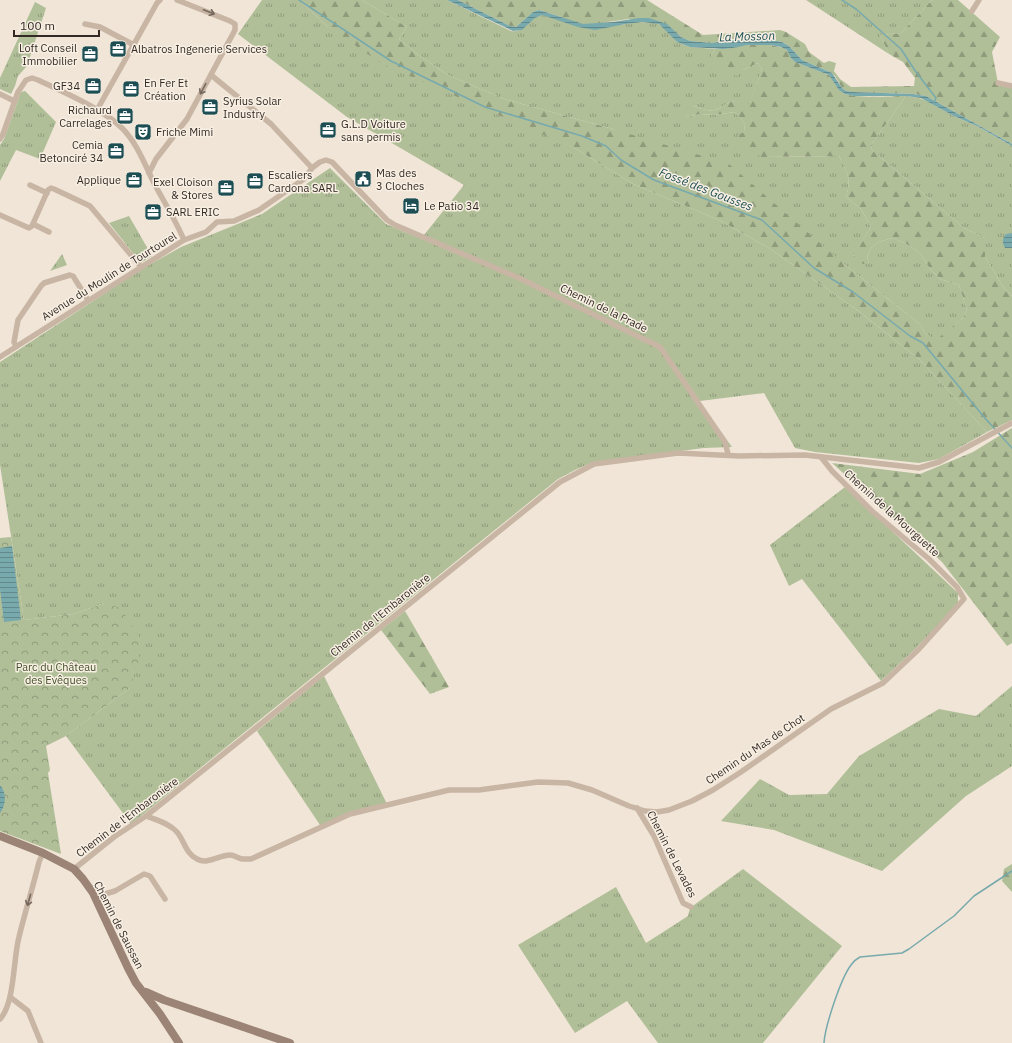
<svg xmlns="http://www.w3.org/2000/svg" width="1012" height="1043" viewBox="0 0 1012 1043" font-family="'IBM Plex Sans',sans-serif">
<defs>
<pattern id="grass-tufts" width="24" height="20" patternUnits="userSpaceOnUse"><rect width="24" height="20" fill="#b0bf98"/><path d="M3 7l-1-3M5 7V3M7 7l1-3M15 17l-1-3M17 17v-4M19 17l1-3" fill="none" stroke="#909b7c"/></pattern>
<pattern id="forest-firs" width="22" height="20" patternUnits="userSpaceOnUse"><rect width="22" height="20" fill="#b0bf98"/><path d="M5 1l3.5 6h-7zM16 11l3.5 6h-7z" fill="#909b7c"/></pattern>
<pattern id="park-crowns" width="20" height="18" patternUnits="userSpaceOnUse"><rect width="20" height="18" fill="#b0bf98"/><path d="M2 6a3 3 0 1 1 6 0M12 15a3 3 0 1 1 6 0" fill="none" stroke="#909b7c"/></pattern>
<pattern id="water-rules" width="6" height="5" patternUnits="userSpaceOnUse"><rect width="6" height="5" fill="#77a9ad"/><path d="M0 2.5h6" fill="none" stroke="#628a8d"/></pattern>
</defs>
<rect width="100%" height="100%" fill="#f0e5d7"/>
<g fill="url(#grass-tufts)">
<polygon points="262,0 299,0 327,26 576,149 633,184 719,220 769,248 860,312 920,360 987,432 939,459 919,463 815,452 795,448 764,393 700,401 661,345 424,235 464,185 347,117 238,34"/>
<path d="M362 0H447L511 31C527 33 528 18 542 15L621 25 637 22 657 23 663 27 677 42 690 47 715 49 711 56 743 70 758 63 762 70 749 105 731 101C715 112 712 113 694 106L686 117 700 114 714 115 735 112 745 124 744 133 761 157 839 156C847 174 852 177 846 197L861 209 871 227 853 255 869 264 867 257 871 248 879 242 892 238 905 243 920 253 930 269 940 279 959 285 967 310 963 318 936 341 925 333 921 325 844 264 613 129 504 99 448 75 417 54 399 39 407 27Z"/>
<polygon points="806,0 932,0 901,33 880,35 889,54"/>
<polygon points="35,2 46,8 27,66 18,76 15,86 11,94 0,89 0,78"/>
<polygon points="25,91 56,122 40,159 16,150 0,181 0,145 4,139 21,92"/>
<polygon points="906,96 919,98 927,101 952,115 979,127 1012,146 1012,296 1004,288 985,257 985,238 964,228 872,150 871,145"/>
<polygon points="330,168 386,224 529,284 658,347 732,447 704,448 593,462 575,470 558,479 131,824 66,736 130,688 104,603 74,614 24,620 0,465 0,362 142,269 181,247 262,214"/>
<polygon points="129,216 152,256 141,263 109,223"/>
<polygon points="62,254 67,265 50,271"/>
<polygon points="845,487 958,593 958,604 916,648 881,681 802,579 789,586 770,545"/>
<polygon points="324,676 387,804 320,825 257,731"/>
<polygon points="1012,686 1012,766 966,796 882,871 774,830 721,821 760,779 789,795 827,794 859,756 939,709 976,716"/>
<polygon points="743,869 842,946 763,1043 658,1043 627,1001 575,1033 518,945 616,887 646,943 688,916 690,908"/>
</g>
<g fill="url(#forest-firs)">
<path d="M299 0H362L407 27 399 39 417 54 448 75 504 99 613 129 729 164 844 264 921 325 925 333 936 340 963 318 967 310 959 285 940 279 930 269 920 253 905 243 892 238 879 242 871 248 867 257 869 264H863L853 254 871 227 861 209 846 197C852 177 847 174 839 156L761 157 737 142 738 135 744 132 745 124 735 112 714 115 700 114 686 117 683 115 685 110 694 106C712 113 715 112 731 101L749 104 762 70 758 63 743 70 737 76 721 71 711 56 715 49 733 48 739 46 752 44 770 45 784 48 789 52 791 58 795 62 829 75 843 93C855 99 891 96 906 96L871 145 872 150 964 228 985 238V257L1004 288 1012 296V420L987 432 920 360 860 312 769 248 719 220 633 184 576 149 382 64 327 26Z"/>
<polygon points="458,0 647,0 703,35 780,30 786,32 805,44 809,52 824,63 829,61 836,63 834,71 840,79 851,87 914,86 915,78 903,62 889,54 880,35 901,33 932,0 958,0 1000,37 992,52 998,83 1012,87 1012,144 926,96 914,94 853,92 846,91 842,88 835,76 830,72 802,60 789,46 782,42 767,39 732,39 711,43 690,41 681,37 666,24 628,19 594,24 583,24 539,10 533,12 516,27 510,26"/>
<polygon points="1012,428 1012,643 1007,646 942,562 832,463 920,474 973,452"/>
<polygon points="405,611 449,687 430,694 381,630"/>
<polygon points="1012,864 1012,892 1002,881 1004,869"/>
</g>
<polygon fill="url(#park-crowns)" points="11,537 24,620 74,614 104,603 121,608 140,638 139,659 130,688 66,736 46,746 50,770 48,773 61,854 0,831 0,538"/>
<g fill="url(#water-rules)">
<polygon points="447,0 458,0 510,26 516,27 533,12 539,10 583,24 613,22 639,18 649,18 667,24 681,37 690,41 711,43 750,38 767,39 782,42 789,46 802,60 832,73 842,88 846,91 853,92 913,94 926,96 1012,144 1012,146 979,127 952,115 921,98 906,96 854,96 845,94 839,90 829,75 795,62 791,58 787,50 781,47 770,45 747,45 733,48 723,49 690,47 677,42 659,24 642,22 626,24 595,30 578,27 542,15 535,18 522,30 513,31"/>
<path d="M1012 233V248H1005C1002 242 1002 239 1006 234Z"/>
<polygon points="12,546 21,620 4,622 0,589 0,548"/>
<path d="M0 785C7 793 6 805 0 813Z"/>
</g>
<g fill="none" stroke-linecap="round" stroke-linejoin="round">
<g stroke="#77a9ad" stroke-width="1.5">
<polyline points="299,0 391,61 485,107 582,136 599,143 606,146 621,160 654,180 762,220 814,268 853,292 910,336 923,343 984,417 1012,448"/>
<polyline points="842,0 856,9 901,49 916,72 936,98 934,103"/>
<path d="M824 1043C825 1026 841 978 851 965 854 961 856 959 860 957L902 953 909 949 954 916 974 896 1012 871"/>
</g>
<g stroke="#c8b5a4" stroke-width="5.5">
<polyline points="972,11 979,0"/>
<polyline points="85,24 100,27 134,45"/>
<polyline points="211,75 271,124 312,168"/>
<polyline points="998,83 1012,86"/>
<polyline points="0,94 14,101"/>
<polyline points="97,110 157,3 160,0"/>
<path d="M0 139 3 134 18 92 26 80 32 78 38 80C63 92 103 109 122 128 137 143 145 165 154 183 164 202 176 221 184 240"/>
<polyline points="149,173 156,159 187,119 235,30 235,24 230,21 177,0"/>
<polyline points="30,185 47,193"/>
<polyline points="0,215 29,228 32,226 48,190 51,188 54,189 90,206 141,267"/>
<polyline points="33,224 49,232"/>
<polyline points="16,346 14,342 18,320 41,286 44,283 70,275 73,276 88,300"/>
<polyline points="0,357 184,240 206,232 217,222 234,221 259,210 304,179 312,168 320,162 326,160 332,162 387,220 395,225 519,278 660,347 725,442 728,454"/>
<polyline points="637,808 654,836 683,903 691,907"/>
<path d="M146 816C156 820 169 823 177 832 184 840 186 854 197 859 208 865 219 855 230 855 234 855 238 858 242 859 245 859 248 859 251 859L350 814 449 790H479L538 782 568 783 592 790 629 806 645 811 657 812 669 810 692 801 713 790 741 772 831 709 883 683 919 649 964 599 957 587 929 559 872 511 832 471 821 457"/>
<polyline points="74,869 114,837 146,816 257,727 560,482 594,464 678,453 739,456 805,455 919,468 939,462 1012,423"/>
<polyline points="95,897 115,891 144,874 150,876 165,899"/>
<polyline points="10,997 28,1011 41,1043"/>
<path d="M0 1019C15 1003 13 959 19 937 25 912 33 887 39 862L43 853"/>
</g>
<g stroke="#9b8475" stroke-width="8">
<polyline points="0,836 43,853 74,869 83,879 93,893 128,968 136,983 160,1014 179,1043"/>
<polyline points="146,992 164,1000 290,1043"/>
</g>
</g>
<defs><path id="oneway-shaft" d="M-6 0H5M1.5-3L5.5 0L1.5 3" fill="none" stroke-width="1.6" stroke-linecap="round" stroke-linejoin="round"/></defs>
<g stroke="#76695e">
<use href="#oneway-shaft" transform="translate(209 12) rotate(21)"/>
<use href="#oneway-shaft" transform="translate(203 89) rotate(118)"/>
<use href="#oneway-shaft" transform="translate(29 900) rotate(106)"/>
</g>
<defs>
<g id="office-square" transform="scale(0.9)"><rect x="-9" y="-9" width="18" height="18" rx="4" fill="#1c4e54" stroke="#f8efe3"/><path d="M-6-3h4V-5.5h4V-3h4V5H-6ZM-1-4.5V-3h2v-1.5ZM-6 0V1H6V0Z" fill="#fff"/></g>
<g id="theatre-square" transform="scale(0.9)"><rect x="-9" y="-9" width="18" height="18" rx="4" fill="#1c4e54" stroke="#f8efe3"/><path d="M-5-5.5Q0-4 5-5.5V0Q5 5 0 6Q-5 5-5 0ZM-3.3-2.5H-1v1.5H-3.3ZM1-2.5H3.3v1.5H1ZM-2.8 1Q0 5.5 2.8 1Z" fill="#fff"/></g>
<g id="civic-square" transform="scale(0.9)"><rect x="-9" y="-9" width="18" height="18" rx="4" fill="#1c4e54" stroke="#f8efe3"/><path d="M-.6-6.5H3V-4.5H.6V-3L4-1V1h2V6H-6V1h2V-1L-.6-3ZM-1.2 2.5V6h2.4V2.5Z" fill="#fff"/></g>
<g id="hotel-square" transform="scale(0.9)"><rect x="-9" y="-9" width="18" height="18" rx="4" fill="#1c4e54" stroke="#f8efe3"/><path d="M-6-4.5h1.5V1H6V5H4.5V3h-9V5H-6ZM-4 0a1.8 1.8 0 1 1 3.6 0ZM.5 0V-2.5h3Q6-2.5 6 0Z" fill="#fff"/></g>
</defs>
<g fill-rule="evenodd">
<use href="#office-square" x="118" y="49"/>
<use href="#office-square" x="90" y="54"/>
<use href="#office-square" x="93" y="86"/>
<use href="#office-square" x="131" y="89"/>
<use href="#office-square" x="210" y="107"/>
<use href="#office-square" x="125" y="116"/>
<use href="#office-square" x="328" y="130"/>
<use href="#theatre-square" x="143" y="132"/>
<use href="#office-square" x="116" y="151"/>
<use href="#civic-square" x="363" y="179"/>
<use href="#office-square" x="134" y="180"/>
<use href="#office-square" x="255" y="181"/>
<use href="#office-square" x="226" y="188"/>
<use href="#hotel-square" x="411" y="206"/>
<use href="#office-square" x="153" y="212"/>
</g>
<g text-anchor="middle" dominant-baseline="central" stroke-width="3" stroke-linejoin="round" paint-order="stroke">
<g font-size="11" fill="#332a25" stroke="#f8efe3" text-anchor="start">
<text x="77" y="48" text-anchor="end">Loft Conseil<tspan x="77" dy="13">Immobilier</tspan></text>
<text x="131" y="49">Albatros Ingenerie Services</text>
<text x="144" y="83">En Fer Et<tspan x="144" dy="13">Création</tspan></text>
<text x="80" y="86" text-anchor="end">GF34</text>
<text x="223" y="101">Syrius Solar<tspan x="223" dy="13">Industry</tspan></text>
<text x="112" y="110" text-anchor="end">Richaurd<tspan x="112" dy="13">Carrelages</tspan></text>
<text x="341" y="124">G.L.D Voiture<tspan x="341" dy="13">sans permis</tspan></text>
<text x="156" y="132">Friche Mimi</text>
<text x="103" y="145" text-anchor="end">Cemia<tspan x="103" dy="13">Betonciré 34</tspan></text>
<text x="376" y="173">Mas des<tspan x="376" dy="13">3 Cloches</tspan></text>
<text x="268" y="175">Escaliers<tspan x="268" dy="13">Cardona SARL</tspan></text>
<text x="121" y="180" text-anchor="end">Applique</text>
<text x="213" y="182" text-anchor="end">Exel Cloison<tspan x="213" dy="13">&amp; Stores</tspan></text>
<text x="424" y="206">Le Patio 34</text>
<text x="166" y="212">SARL ERIC</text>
</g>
<g font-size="11" fill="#332a25" stroke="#f8efe3">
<text transform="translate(109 276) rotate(-32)">Avenue du Moulin de Tourtourel</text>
<text transform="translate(604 308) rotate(26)">Chemin de la Prade</text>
<text transform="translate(892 513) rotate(42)">Chemin de la Mourguette</text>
<text transform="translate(380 615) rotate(-39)">Chemin de l'Embaronière</text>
<text transform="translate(755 749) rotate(-34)">Chemin du Mas de Chot</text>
<text transform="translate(127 817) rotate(-37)">Chemin de l'Embaronière</text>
<text transform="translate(672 854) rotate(63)">Chemin de Levades</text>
<text transform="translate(119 925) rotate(63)">Chemin de Saussan</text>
</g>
<g font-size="11" fill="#41512a" stroke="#f8efe3">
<text x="56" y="667">Parc du Château<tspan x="56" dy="13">des Evêques</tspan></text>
</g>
<g font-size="12" font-style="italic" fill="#1c4e54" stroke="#f8efe3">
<text transform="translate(747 36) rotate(-2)">La Mosson</text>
<text transform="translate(706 189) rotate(21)">Fossé des Gousses</text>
</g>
</g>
<path d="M14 30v6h85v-6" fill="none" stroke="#332a25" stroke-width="2"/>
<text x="20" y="30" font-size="12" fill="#332a25" stroke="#f8efe3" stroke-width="3" paint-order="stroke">100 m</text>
</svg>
